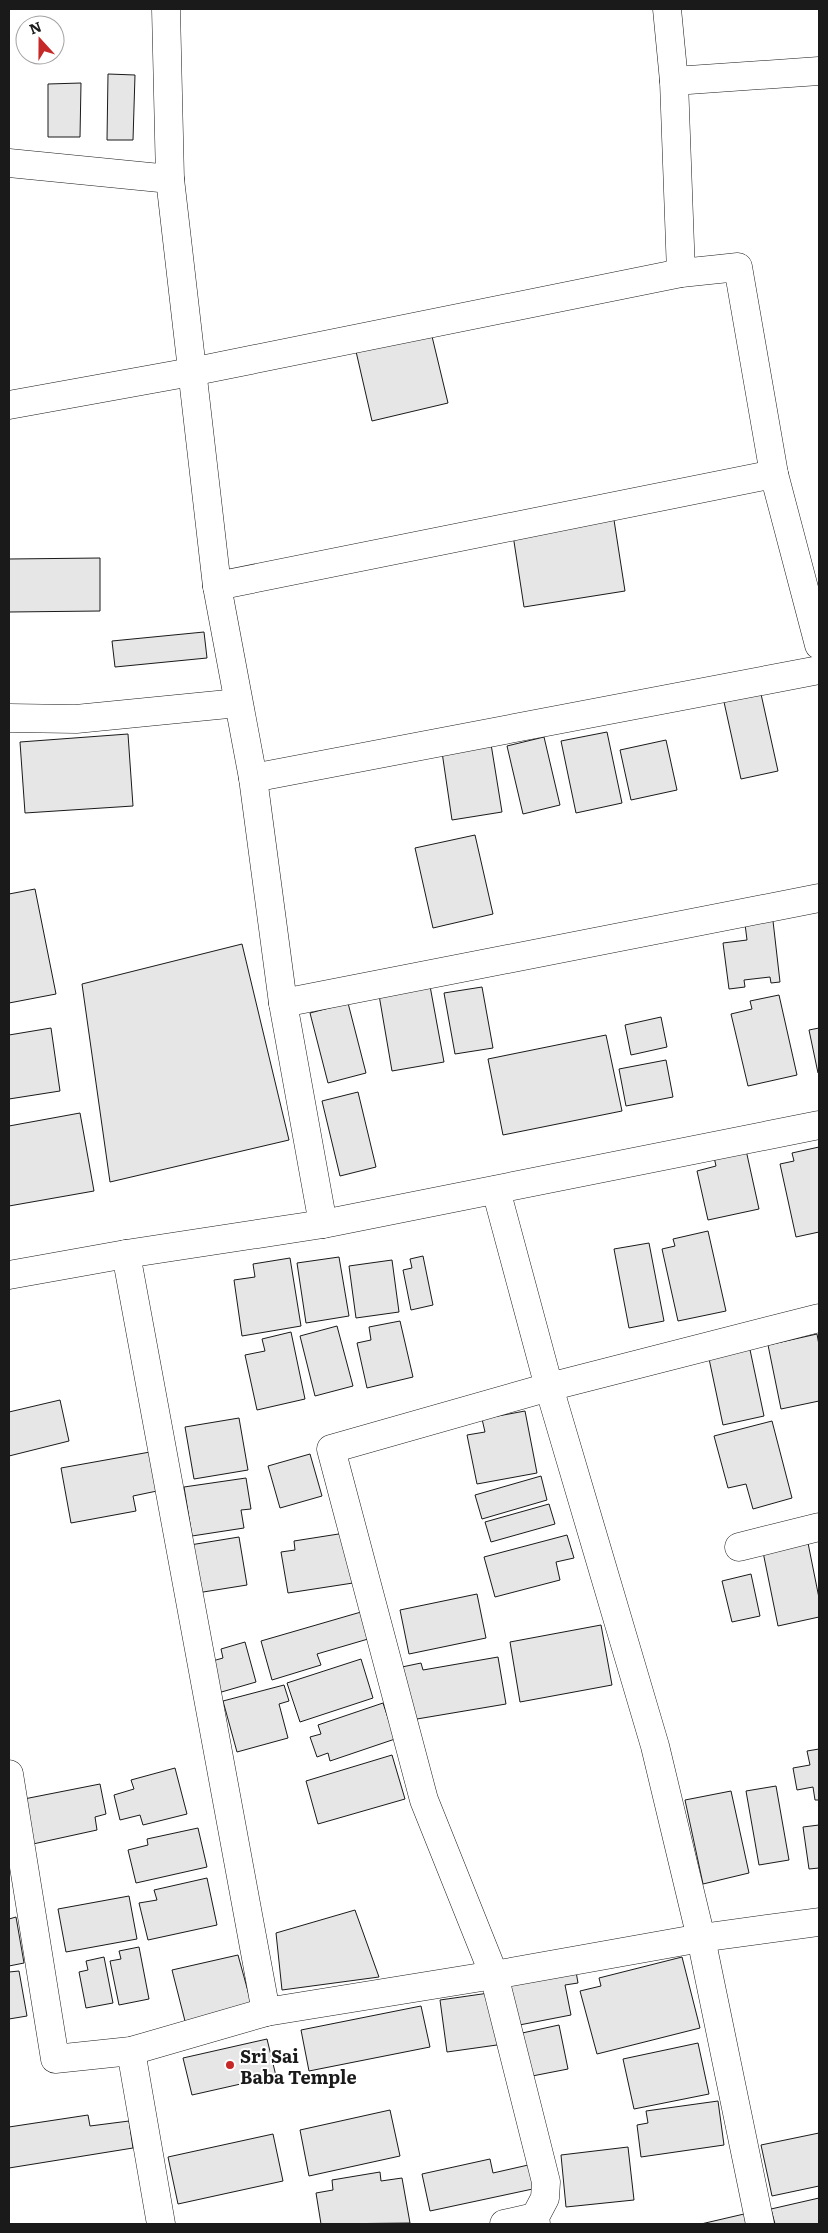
<svg xmlns="http://www.w3.org/2000/svg" width="828" height="2233" viewBox="0 0 828 2233" font-family="Literata,serif">
<rect width="100%" height="100%" fill="#fff"/>
<g fill="#e6e6e6" stroke="#1a1a1a">
<polygon points="108,74 135,75 133,140 107,140"/>
<polygon points="81,83 80,137 48,137 48,84"/>
<polygon points="430,328 448,403 372,421 355,347"/>
<polygon points="614,520 625,591 524,607 513,535"/>
<polygon points="100,558 100,611 9,612 9,559"/>
<polygon points="204,632 207,658 115,667 112,641"/>
<polygon points="761,694 778,771 741,779 724,702"/>
<polygon points="607,732 622,803 576,813 561,741"/>
<polygon points="128,734 133,806 25,813 20,742"/>
<polygon points="544,737 560,805 523,814 507,746"/>
<polygon points="666,740 677,790 631,800 620,750"/>
<polygon points="491,744 502,812 452,820 442,752"/>
<polygon points="475,835 493,914 433,928 415,848"/>
<polygon points="35,889 56,994 9,1003 9,894"/>
<polygon points="773,921 780,982 771,983 770,977 744,980 745,987 729,989 723,943 747,940 745,924"/>
<polygon points="242,944 289,1140 110,1182 82,984"/>
<polygon points="430,986 444,1062 392,1071 379,995"/>
<polygon points="482,987 493,1048 455,1054 444,993"/>
<polygon points="779,995 797,1075 748,1086 731,1014 752,1009 750,1001"/>
<polygon points="348,1003 366,1073 328,1083 310,1013"/>
<polygon points="661,1017 667,1047 631,1055 625,1025"/>
<polygon points="51,1028 60,1091 9,1099 9,1035"/>
<polygon points="819,1028 819,1073 818,1073 809,1030"/>
<polygon points="606,1035 622,1111 503,1135 488,1059"/>
<polygon points="666,1060 673,1097 626,1106 619,1069"/>
<polygon points="358,1092 376,1167 340,1176 322,1101"/>
<polygon points="80,1113 94,1191 9,1206 9,1126"/>
<polygon points="819,1147 819,1232 796,1237 780,1164 794,1161 792,1153"/>
<polygon points="746,1150 759,1209 708,1220 697,1171 716,1166 714,1157"/>
<polygon points="708,1231 726,1311 678,1321 662,1249 675,1246 673,1239"/>
<polygon points="649,1243 664,1321 629,1328 614,1249"/>
<polygon points="423,1256 433,1305 411,1310 403,1270 412,1268 410,1259"/>
<polygon points="339,1257 349,1316 306,1323 297,1263"/>
<polygon points="290,1258 301,1326 242,1336 234,1280 255,1277 253,1264"/>
<polygon points="392,1260 399,1312 356,1318 349,1266"/>
<polygon points="400,1321 413,1377 367,1388 357,1343 371,1340 369,1327"/>
<polygon points="337,1326 353,1386 315,1396 300,1336"/>
<polygon points="291,1332 305,1399 257,1410 245,1355 265,1351 262,1339"/>
<polygon points="817,1334 819,1345 819,1401 781,1409 768,1345"/>
<polygon points="749,1345 764,1416 723,1425 708,1354"/>
<polygon points="60,1400 69,1441 9,1456 9,1412"/>
<polygon points="525,1411 537,1473 477,1484 467,1435 485,1432 482,1419"/>
<polygon points="239,1418 248,1470 194,1479 185,1427"/>
<polygon points="772,1421 792,1498 753,1509 746,1484 728,1488 714,1436"/>
<polygon points="150,1452 157,1491 133,1496 136,1511 71,1523 61,1468"/>
<polygon points="310,1454 322,1496 280,1508 268,1466"/>
<polygon points="541,1476 547,1500 482,1519 475,1495"/>
<polygon points="246,1478 251,1509 241,1510 244,1528 192,1536 184,1487"/>
<polygon points="549,1504 555,1524 491,1542 485,1522"/>
<polygon points="345,1533 353,1583 288,1593 281,1552 295,1550 294,1541"/>
<polygon points="567,1535 574,1558 556,1562 560,1580 495,1597 484,1557"/>
<polygon points="239,1537 247,1585 197,1593 190,1545"/>
<polygon points="808,1543 819,1598 819,1617 778,1626 763,1552"/>
<polygon points="751,1574 760,1616 732,1622 722,1581"/>
<polygon points="477,1594 486,1638 409,1654 400,1610"/>
<polygon points="361,1612 368,1639 317,1654 321,1665 272,1680 261,1641"/>
<polygon points="601,1625 612,1685 520,1702 510,1642"/>
<polygon points="245,1642 256,1682 218,1693 209,1662 223,1658 221,1649"/>
<polygon points="498,1657 506,1704 411,1720 402,1667 421,1663 423,1670"/>
<polygon points="361,1659 373,1698 300,1722 287,1683"/>
<polygon points="284,1685 289,1701 279,1704 288,1738 237,1752 223,1701"/>
<polygon points="383,1703 395,1739 330,1761 328,1753 317,1757 310,1737 321,1734 318,1725"/>
<polygon points="819,1749 819,1800 815,1800 813,1787 797,1790 793,1768 810,1765 807,1751"/>
<polygon points="392,1755 405,1799 318,1824 306,1781"/>
<polygon points="175,1768 187,1814 143,1825 140,1815 120,1820 114,1795 134,1789 131,1780"/>
<polygon points="100,1784 106,1814 95,1817 97,1830 33,1844 24,1799"/>
<polygon points="776,1786 789,1860 759,1865 746,1791"/>
<polygon points="731,1791 749,1873 703,1884 685,1800"/>
<polygon points="819,1825 819,1868 809,1869 803,1827"/>
<polygon points="198,1828 207,1867 136,1883 128,1850 148,1845 147,1839"/>
<polygon points="207,1878 217,1925 148,1940 139,1903 157,1900 154,1890"/>
<polygon points="129,1896 137,1939 66,1952 58,1909"/>
<polygon points="355,1910 379,1977 282,1990 276,1933"/>
<polygon points="16,1917 24,1963 9,1966 9,1919"/>
<polygon points="139,1947 149,1999 119,2005 110,1961 121,1959 119,1951"/>
<polygon points="238,1955 252,2006 186,2025 172,1970"/>
<polygon points="104,1957 113,2003 86,2008 79,1972 88,1970 86,1961"/>
<polygon points="682,1957 700,2028 597,2054 580,1991 601,1986 599,1978"/>
<polygon points="575,1966 578,1983 565,1985 571,2015 509,2027 500,1981"/>
<polygon points="19,1971 27,2016 9,2019 9,1972"/>
<polygon points="496,1992 504,2044 447,2052 440,2000"/>
<polygon points="421,2006 430,2047 309,2071 301,2030"/>
<polygon points="559,2025 568,2069 522,2078 513,2035"/>
<polygon points="267,2039 276,2076 192,2095 183,2058"/>
<polygon points="698,2043 709,2094 634,2109 623,2059"/>
<polygon points="718,2101 724,2145 641,2157 637,2125 648,2123 646,2111"/>
<polygon points="390,2110 400,2156 309,2176 300,2130"/>
<polygon points="88,2115 90,2126 129,2121 133,2148 9,2168 9,2127"/>
<polygon points="819,2133 819,2186 772,2196 761,2145"/>
<polygon points="273,2134 283,2181 178,2204 168,2157"/>
<polygon points="628,2147 634,2200 566,2207 561,2155"/>
<polygon points="490,2159 493,2173 537,2163 542,2187 430,2211 422,2174"/>
<polygon points="380,2172 381,2181 402,2178 410,2223 321,2224 316,2193 333,2190 332,2180"/>
<polygon points="819,2198 819,2224 775,2224 771,2209"/>
<polygon points="744,2214 747,2224 701,2224"/>
</g>
<g fill="none" stroke-linecap="round" stroke-linejoin="round">
<g stroke="#1a1a1a" stroke-width="29">
<g id="minor">
<polyline points="166,9 170,179 217,586 253,778 283,1003 323,1224 819,1125"/>
<polyline points="667,9 674,81 681,273"/>
<polyline points="674,81 819,71"/>
<polyline points="9,163 170,179"/>
<polyline points="9,405 191,372 681,273 738,267 774,474 819,645"/>
<polyline points="217,586 774,474"/>
<polyline points="9,718 76,719 238,703"/>
<polyline points="253,778 819,670"/>
<polyline points="283,1003 819,898"/>
<polyline points="496,1190 549,1387 655,1746 701,1938 760,2224"/>
<polyline points="126,1254 266,2012"/>
<polyline points="9,1275 126,1254 323,1224"/>
<polyline points="739,1547 819,1527"/>
<polyline points="9,1774 55,2059 131,2051 266,2012 494,1975 701,1938 819,1922"/>
<polyline points="131,2051 161,2224"/>
<polyline points="504,2224 535,2217"/>
<polyline points="536,2224 535,2217 545,2198 546,2182 494,1975 424,1800 331,1449 549,1387 819,1318"/>
</g>
</g>
<use href="#minor" stroke="#fff" stroke-width="28"/>
</g>
<circle fill="#c62828" stroke="#fff" stroke-width="2" cx="230" cy="2065" r="5"/>
<g text-anchor="middle" dominant-baseline="central" stroke-width="4" stroke-linejoin="round" paint-order="stroke">
<g font-size="18" font-weight="bold" fill="#1a1a1a" stroke="#fff" text-anchor="start">
<text x="240" y="2055">Sri Sai<tspan x="240" dy="21">Baba Temple</tspan></text>
</g>
</g>
<rect width="828" height="2233" fill="none" stroke="#1a1a1a" stroke-width="20"/>
<g transform="translate(40 40) rotate(339)"><circle r="24" fill="#ffffff" stroke="#a3a3a3"/>
<path d="M0-4L9 19L0 12L-9 19Z" fill="#c62828"/>
<text y="-8" font-size="14" font-weight="bold" text-anchor="middle" fill="#1a1a1a">N</text>
</g>
</svg>
